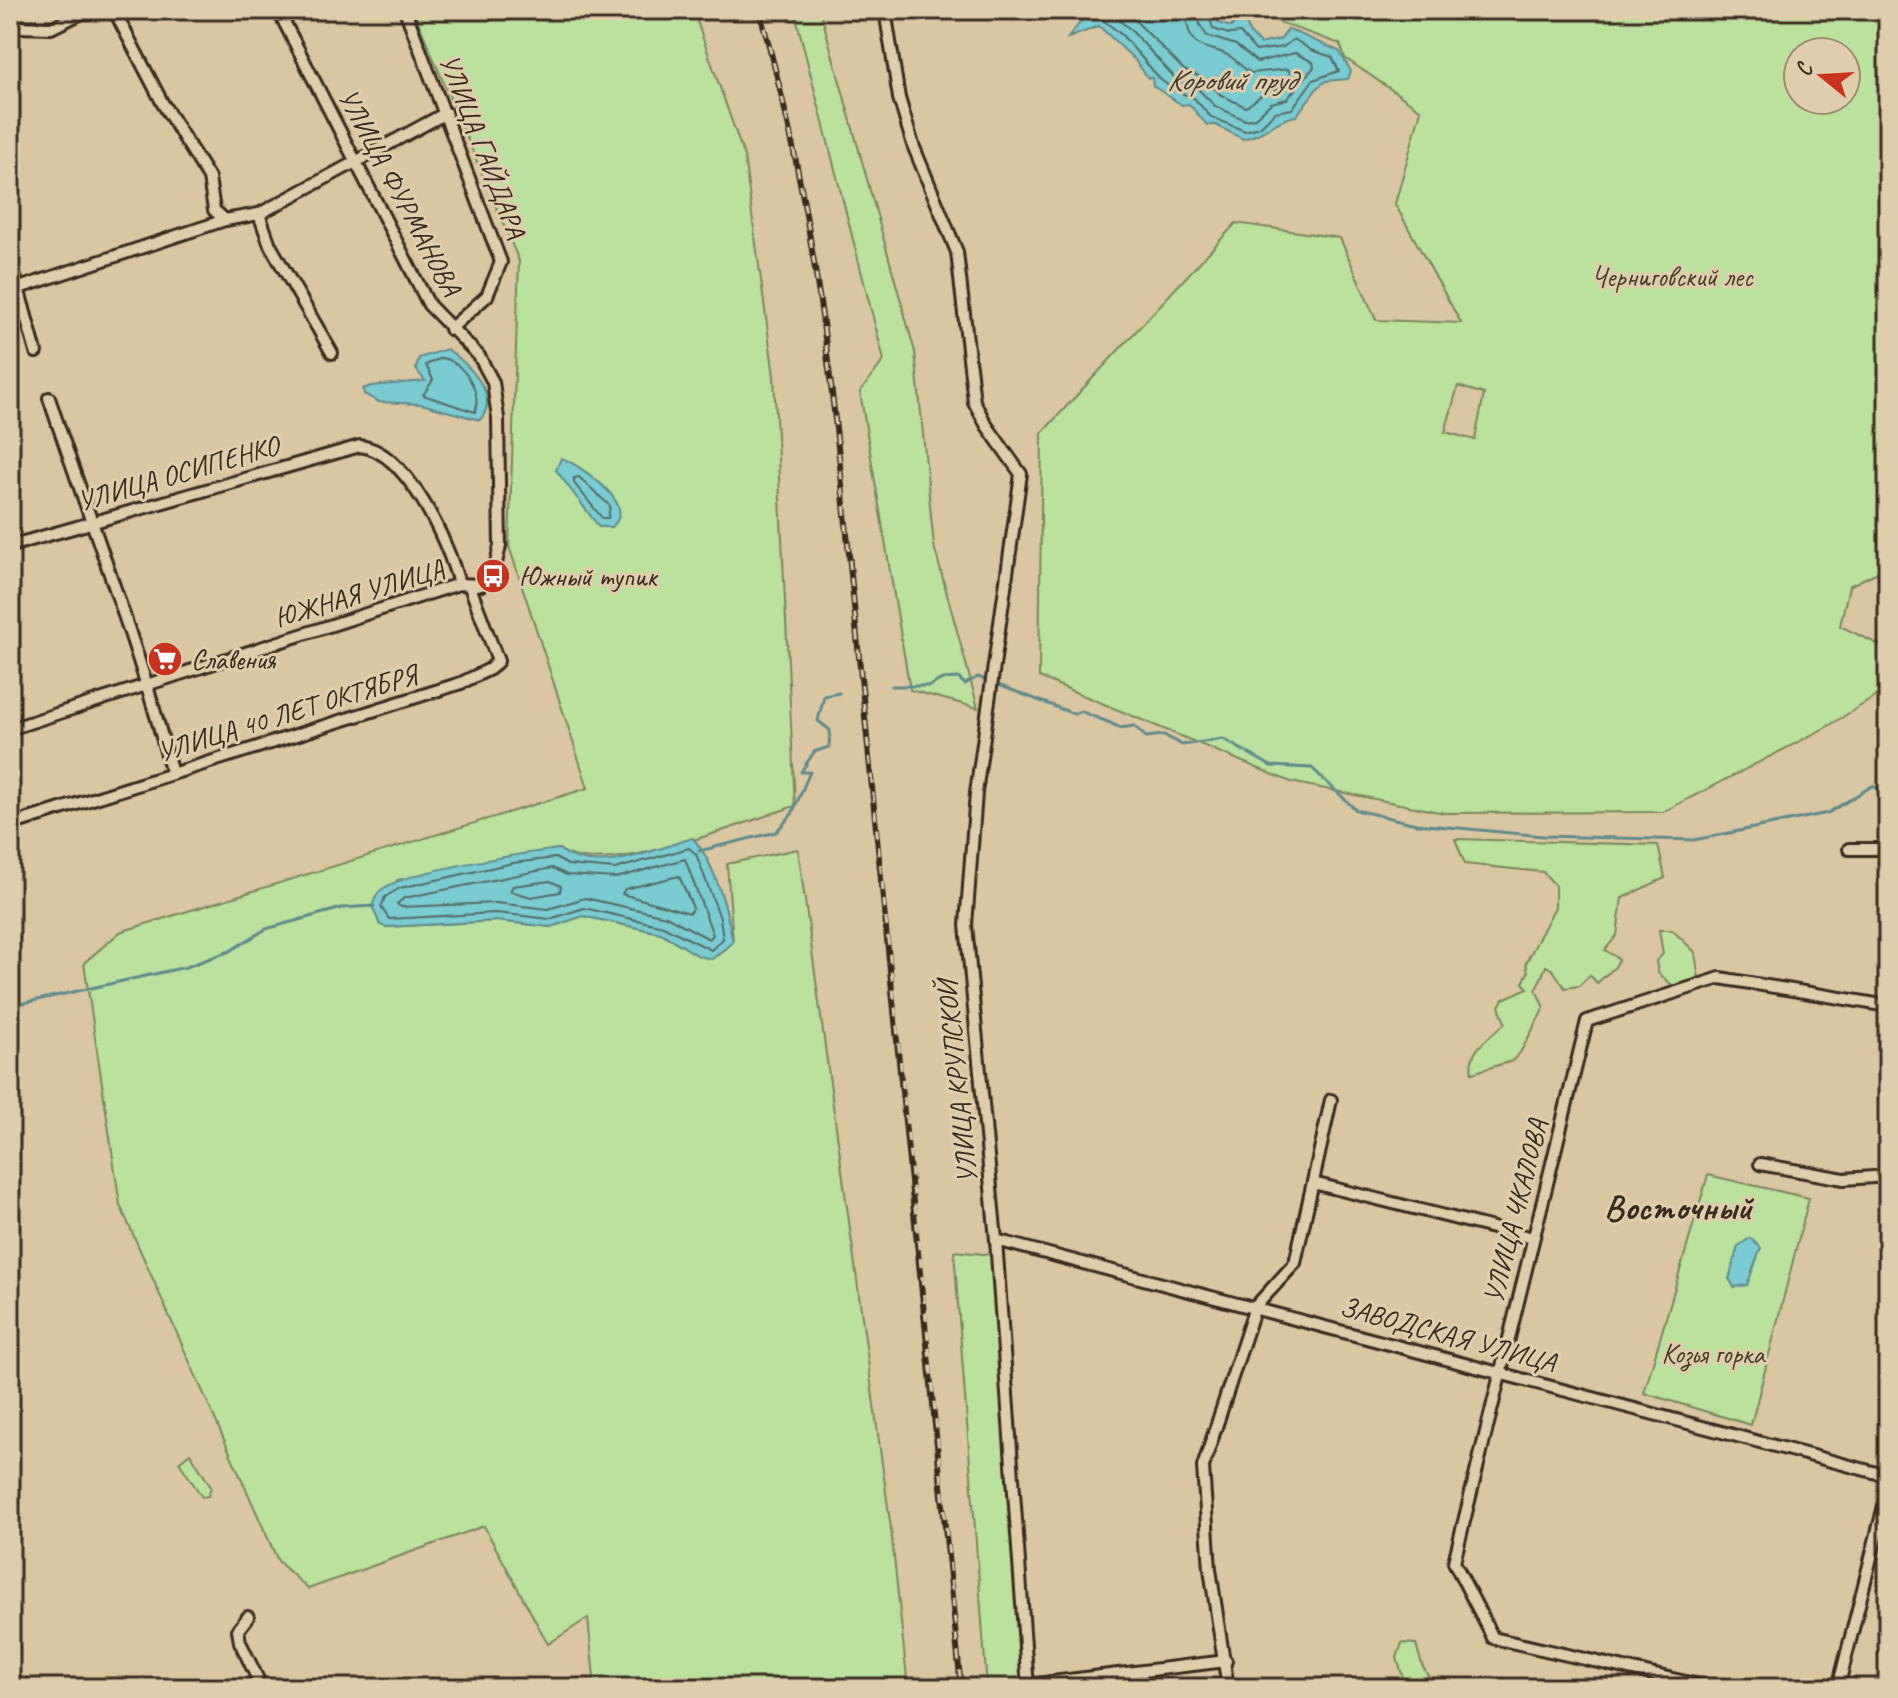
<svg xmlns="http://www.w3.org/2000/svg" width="1898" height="1698" viewBox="0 0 1898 1698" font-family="Caveat,sans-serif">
<rect width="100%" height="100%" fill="#dbc6a2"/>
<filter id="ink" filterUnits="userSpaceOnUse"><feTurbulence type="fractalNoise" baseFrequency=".0125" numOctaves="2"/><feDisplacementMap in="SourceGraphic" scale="16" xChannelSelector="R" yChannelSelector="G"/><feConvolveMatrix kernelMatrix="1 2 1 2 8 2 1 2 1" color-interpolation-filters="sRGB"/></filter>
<g filter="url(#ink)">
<g fill="#bae19d" stroke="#7a865e" stroke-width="2" fill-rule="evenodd">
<path d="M413 10H693L744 156 774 376 795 806C743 822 602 882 559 849L397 880 386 927 497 921 551 927 583 916 661 933 699 956 719 955 733 942 727 864 798 849 891 1529 908 1688H595L588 1618 548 1644 484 1526 308 1589 278 1561 120 1205 84 963 120 932 588 788 509 546 519 261Z"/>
<polygon points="794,10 820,10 915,352 934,546 978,708 910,690 860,392 884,360"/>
<path d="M1222 10H1888V567L1849 586 1840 626 1888 649V689L1825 728 1663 812 1444 813 1291 782 1039 677 1042 433 1236 223 1340 238 1376 320 1461 323 1395 204 1421 110 1345 58 1340 44 1262 16H1235ZM1846 52V100H1798V52ZM1458 386 1484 394 1475 440 1445 432Z"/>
<path d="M1455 839 1658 845 1665 878 1622 898 1617 935 1605 950 1619 959 1615 967 1597 983 1590 975 1579 986 1565 988 1553 970 1546 966 1536 990 1544 1008 1520 1053 1512 1061 1472 1073C1467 1049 1491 1037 1505 1023L1499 1006 1503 999 1528 988 1523 983 1528 972 1526 963 1555 907V885L1543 872 1465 864Z"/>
<polygon points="1659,930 1672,930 1695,952 1699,980 1675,988 1658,973 1656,961 1663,954"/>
<polygon points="1708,1175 1809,1198 1751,1425 1644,1393"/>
<polygon points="954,1251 993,1255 1028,1688 987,1688"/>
<polygon points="190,1453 211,1487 208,1496 202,1497 179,1462"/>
<polygon points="1402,1643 1416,1644 1422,1665 1435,1688 1406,1688 1397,1658"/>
</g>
<g fill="#7acbd2" stroke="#618b8a" stroke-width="2">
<path d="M1082 10 1216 13 1219 23 1231 27 1237 20H1246L1249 32 1260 44 1281 39 1288 29 1339 51 1351 71 1348 79 1326 81 1318 87 1296 116C1274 120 1266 134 1243 139L1216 125H1207L1189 104 1182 105 1153 86 1152 78H1148L1135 60 1099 26 1068 38 1082 20Z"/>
<path d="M447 349C466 362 502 395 480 420L421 404 379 402 364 394 363 389 371 386 425 381 416 369 419 358Z"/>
<path d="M561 458C577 463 624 496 619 516 618 520 615 524 612 527H599L556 470Z"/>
<path d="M693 838C715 864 727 909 733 942L712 959 699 956 661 933 583 916 551 927 497 921 386 927 380 925 372 906C375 900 376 893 381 890 404 871 525 853 559 849 597 878 653 849 693 838Z"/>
<polygon points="1750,1238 1761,1248 1747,1285 1734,1287 1729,1279 1738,1246"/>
</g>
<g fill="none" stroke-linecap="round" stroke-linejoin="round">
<g stroke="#546a66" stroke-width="2">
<polyline points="1090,10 1092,18 1103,20 1122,35 1161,80 1174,90 1194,98 1211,117 1245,131 1260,127 1275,112 1292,109 1313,80 1339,71 1332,57 1311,50 1294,39 1283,47 1256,51 1240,33 1229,34 1213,29 1208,10"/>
<polyline points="1106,10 1130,29 1177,80 1198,89 1215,106 1245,120 1255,118 1271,103 1287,99 1314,67 1313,62 1295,53 1257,62 1236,45 1207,36 1200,25 1198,10"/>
<path d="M1125 10 1184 70 1204 78 1221 95 1246 107 1266 92 1281 88 1290 74 1288 69 1252 73C1242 69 1239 62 1231 57 1205 42 1188 56 1186 10"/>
<path d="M441 358C463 361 482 391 475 412L423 395 433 380 426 365Z"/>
<polygon points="579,477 610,506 608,518 602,518 574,483 574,478"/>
<polygon points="689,848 696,854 720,918 723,939 711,950 663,926 584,908 550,919 496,913 389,919 381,907 385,897 400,888 513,863 555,858 568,865 615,869"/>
<polygon points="685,859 713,935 709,939 666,916 585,898 548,909 496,903 401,907 397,904 404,898 552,868 567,875 616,878"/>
<polygon points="679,876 693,908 690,913 622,894 625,889"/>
<polygon points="550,881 561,886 560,892 531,897 510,891 513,886"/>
</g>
<g stroke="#618b8a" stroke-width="3">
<path d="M996 684 1074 714 1081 711C1094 718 1107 720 1120 728L1134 726 1146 737 1164 735 1182 745 1223 739 1271 766 1312 768 1356 810 1416 824 1543 836 1694 840 1828 813 1872 786 1888 792"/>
<polyline points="892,686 930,686 942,679 958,678 965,684 978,677 989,681"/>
<polyline points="699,851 776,832 792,814 810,772 801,772 814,752 829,747 830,730 818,721 824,696 839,693"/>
<polyline points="10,1006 186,967 230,951 266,929 342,908 374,906"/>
</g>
<g stroke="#3b2a1e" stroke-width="16">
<g id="minor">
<polyline points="114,10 163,104 209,178 214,210 225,220"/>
<polyline points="405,10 501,262 487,296 450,329"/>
<polyline points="885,10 899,98 913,145 957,252 974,402 987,426 1021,474 976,793 966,925 996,1240 1028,1688"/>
<polyline points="17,27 51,28 88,10"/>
<polyline points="259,214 270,245 332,353"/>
<polyline points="10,259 36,352"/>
<polyline points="10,291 225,220 259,214 446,113"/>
<path d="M49 398C91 524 139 646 172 774"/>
<path d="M10 546 360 446C407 451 448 542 459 584"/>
<polyline points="10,729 459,584 481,585 493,576 500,546 498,418 493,382 479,356 429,305 278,10"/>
<polyline points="10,825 461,683 490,669 498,661 470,587"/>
<polyline points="1849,849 1888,849"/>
<polyline points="1760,1164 1844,1179 1888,1176"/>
<polyline points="1313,1183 1533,1238"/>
<polyline points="996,1240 1888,1476"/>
<polyline points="248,1617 238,1630 240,1642 262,1688"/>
<polyline points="1027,1685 1226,1661"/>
<polyline points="1228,1688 1210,1569 1203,1467 1255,1307 1295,1263 1331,1100"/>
<polyline points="1712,1688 1493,1638 1454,1562 1587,1021 1720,978 1888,1006"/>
<polyline points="1838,1688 1888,1490"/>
</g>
</g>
<use href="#minor" stroke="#dfcdab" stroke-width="10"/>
<g stroke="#3b2a1e" stroke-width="6">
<path id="rail" d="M759 10C825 235 840 474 864 707 898 1034 931 1361 961 1688"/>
</g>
<use href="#rail" stroke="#dfcdab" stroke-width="3" stroke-dasharray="9" stroke-linecap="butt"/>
</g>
</g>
<defs>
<g id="bus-disc" transform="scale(1.8)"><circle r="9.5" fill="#c8321e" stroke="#dfcdab"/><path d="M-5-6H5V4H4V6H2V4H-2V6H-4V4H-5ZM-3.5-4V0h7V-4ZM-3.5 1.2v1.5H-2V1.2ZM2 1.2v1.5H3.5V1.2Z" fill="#fff"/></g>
<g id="supermarket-disc" transform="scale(1.8)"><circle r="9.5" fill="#c8321e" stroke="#dfcdab"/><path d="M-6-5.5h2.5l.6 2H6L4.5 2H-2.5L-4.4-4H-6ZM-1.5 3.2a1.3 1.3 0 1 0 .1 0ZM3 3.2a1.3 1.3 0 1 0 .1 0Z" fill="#fff"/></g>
</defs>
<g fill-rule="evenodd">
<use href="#bus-disc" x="493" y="576"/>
<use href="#supermarket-disc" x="165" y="659"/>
</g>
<g text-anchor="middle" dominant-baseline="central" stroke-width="6" stroke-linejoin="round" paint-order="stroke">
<g font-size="28" fill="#3b2a1e" stroke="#dfcdab">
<text transform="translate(483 146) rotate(69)">УЛИЦА ГАЙДАРА</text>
<text transform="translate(400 192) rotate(62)">УЛИЦА ФУРМАНОВА</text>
<text transform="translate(178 473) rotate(-16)">УЛИЦА ОСИПЕНКО</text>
<text transform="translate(359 593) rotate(-17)">ЮЖНАЯ УЛИЦА</text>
<text transform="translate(287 713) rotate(-17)">УЛИЦА 40 ЛЕТ ОКТЯБРЯ</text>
<text transform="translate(957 1082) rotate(-96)">УЛИЦА КРУПСКОЙ</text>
<text transform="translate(1515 1211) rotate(-76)">УЛИЦА ЧКАЛОВА</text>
<text transform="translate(1448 1334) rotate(15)">ЗАВОДСКАЯ УЛИЦА</text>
</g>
<g font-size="28" fill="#483c2b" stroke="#dfcdab">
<text x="1672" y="276">Черниговский лес</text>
<text x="1713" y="1353">Козья горка</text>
</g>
<g font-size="28" fill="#3b2a1e" stroke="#dfcdab" text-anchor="start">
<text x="519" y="576">Южный тупик</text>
<text x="191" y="659">Славения</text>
</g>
<g font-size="30" font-style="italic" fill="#413a30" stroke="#dfcdab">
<text x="1231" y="80">Коровий пруд</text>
</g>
<g font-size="36" font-weight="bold" fill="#3b2a1e" stroke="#dfcdab">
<text x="1678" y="1207">Восточный</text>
</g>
</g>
<rect width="1898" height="1698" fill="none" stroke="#dfcdab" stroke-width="40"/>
<rect x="20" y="20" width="1858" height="1658" fill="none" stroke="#3b2a1e" stroke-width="3" filter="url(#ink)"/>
<g transform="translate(1822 76) rotate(288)"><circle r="38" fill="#dfcdab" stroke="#9d8c73" stroke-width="2"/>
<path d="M0-6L14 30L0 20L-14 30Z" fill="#c8321e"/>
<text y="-12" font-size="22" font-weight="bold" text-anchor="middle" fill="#3b2a1e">С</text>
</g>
</svg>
